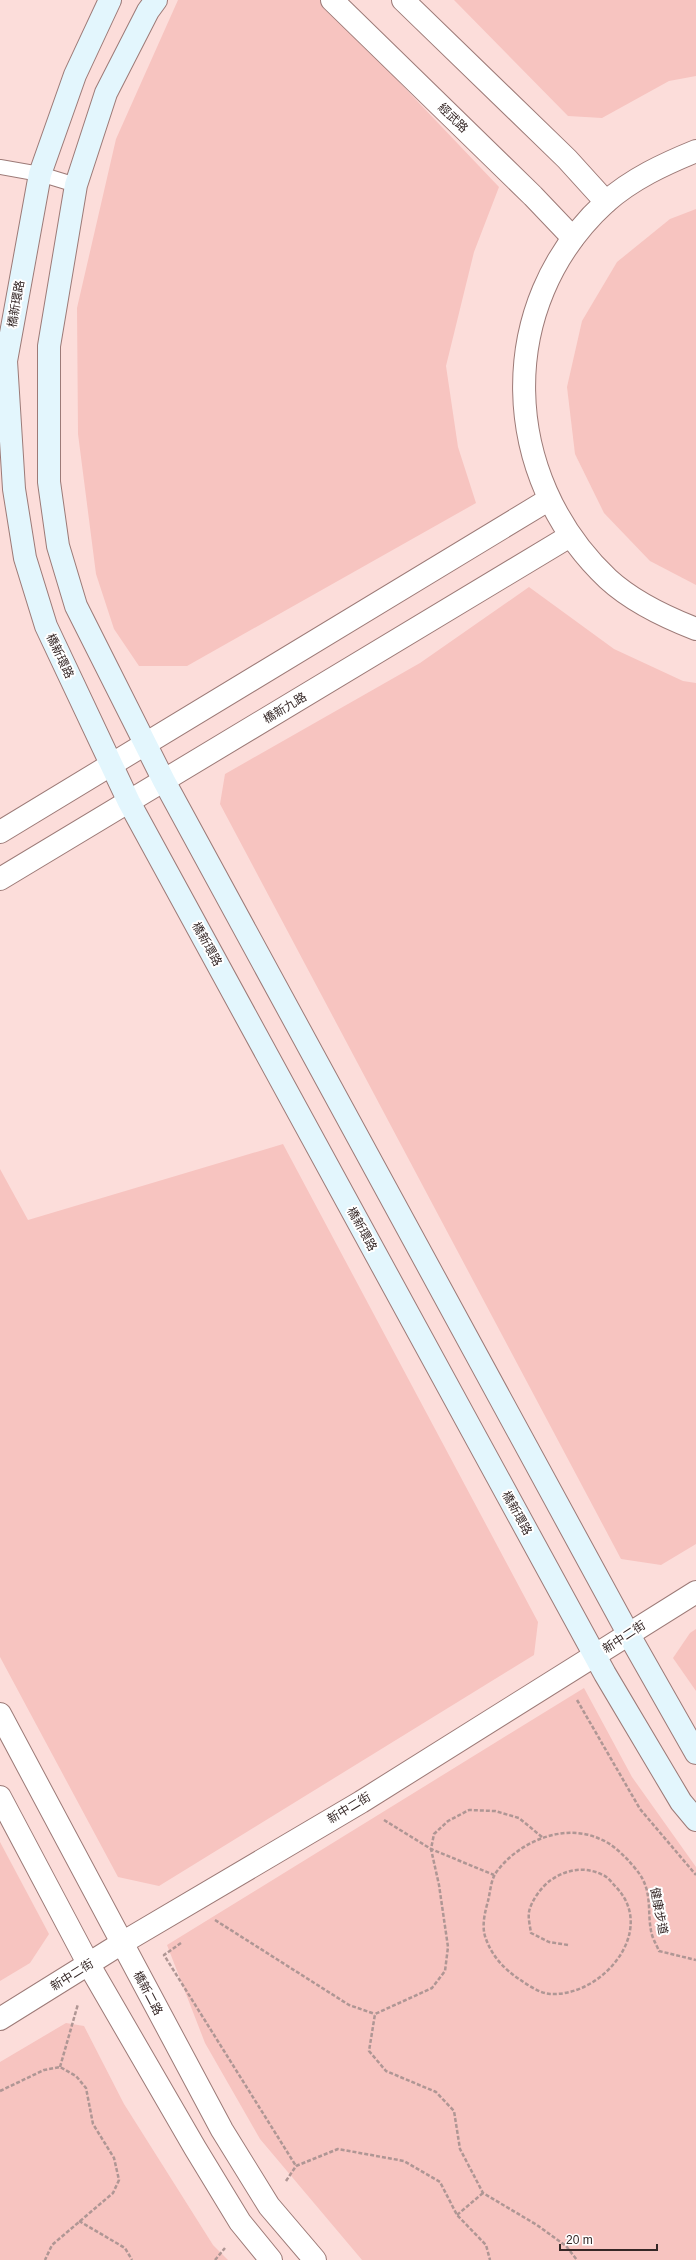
<svg xmlns="http://www.w3.org/2000/svg" width="696" height="2260" viewBox="0 0 696 2260" font-family="Helvetica,'Noto Sans TC',sans-serif">
<rect width="100%" height="100%" fill="#fcddda"/>
<g fill="#f7c4c0">
<polygon points="178,0 321,0 499,187 474,252 446,366 458,447 476,503 187,666 139,666 114,629 96,574 78,434 77,308 116,139"/>
<polygon points="454,0 696,0 696,76 669,81 602,118 568,116"/>
<polygon points="696,209 696,585 650,561 604,513 575,454 567,387 582,321 617,262 670,219"/>
<polygon points="529,587 614,649 683,681 696,683 696,1544 661,1565 621,1559 220,804 225,774 420,663"/>
<polygon points="283,1144 538,1622 534,1655 159,1886 118,1877 0,1657 0,1169 28,1220"/>
<polygon points="696,1629 696,1691 673,1658 690,1633"/>
<polygon points="584,1688 632,1777 696,1867 696,2260 362,2260 260,2139 205,2043 167,1945"/>
<polygon points="0,1842 49,1934 30,1963 0,1981"/>
<polygon points="66,2023 84,2026 124,2104 213,2245 228,2260 0,2260 0,2062"/>
</g>
<g fill="none" stroke-linecap="round" stroke-linejoin="round">
<g stroke="#9c7a77" stroke-width="16">
<polyline id="lane" points="0,167 40,174 76,185"/>
</g>
<g stroke="#9c7a77" stroke-width="24">
<g id="street">
<polyline points="332,0 533,196 573,238"/>
<polyline points="403,0 567,159 606,202"/>
<path d="M696 151C664 164 632 179 606 202 493 305 500 477 608 579 633 602 665 617 696 629"/>
<polyline points="0,832 548,500"/>
<polyline points="0,879 570,536"/>
<polyline points="0,1714 222,2130 269,2206 315,2260"/>
<polyline points="0,1797 89,1965 195,2148 240,2222 271,2260"/>
<polyline points="0,2019 122,1943 361,1802 696,1592"/>
</g>
</g>
<g stroke="#9c7a77" stroke-width="24">
<g id="secondary">
<polyline points="110,0 75,75 40,174 6,361 14,489 25,558 46,626 129,802 605,1674 681,1802 696,1820"/>
<polyline points="156,0 148,11 106,93 76,185 49,346 49,482 58,546 76,606 164,781 629,1635 696,1753"/>
</g>
</g>
<g stroke="#af9694" stroke-width="2.5" stroke-dasharray="4 2" stroke-linecap="butt">
<polyline points="577,1700 640,1809 696,1875"/>
<polyline points="384,1820 431,1849 494,1875"/>
<polyline points="542,1837 519,1818 495,1811 469,1810 448,1821 434,1834 431,1849 439,1885 448,1947 445,1971 432,1988 375,2014 369,2051 386,2071 436,2092 454,2111 460,2149 483,2193 537,2225 566,2246 577,2260"/>
<polyline points="215,1920 349,2005 375,2014"/>
<polyline points="181,1943 164,1955 296,2166"/>
<path d="M568 1945 549 1942 531 1933C530 1926 528 1918 529 1912 531 1901 542 1886 551 1880 567 1869 585 1866 603 1875 608 1877 612 1883 616 1887 658 1931 602 1997 550 1994 539 1993 528 1985 519 1979 504 1969 492 1956 486 1939 481 1927 485 1912 488 1901 490 1893 491 1881 495 1874 517 1842 564 1822 600 1839 611 1843 620 1852 628 1860 633 1866 640 1873 643 1880 652 1897 647 1917 652 1935 654 1941 657 1946 659 1951L696 1960"/>
<polyline points="60,2067 78,2004"/>
<polyline points="0,2091 44,2070 60,2067 76,2076 86,2088 93,2124 114,2158 119,2180 113,2193 52,2245 45,2260"/>
<polyline points="286,2181 296,2166 338,2149 404,2161 440,2182 457,2215 486,2245 490,2260"/>
<polyline points="457,2215 483,2193"/>
<polyline points="79,2221 125,2248 132,2260"/>
<polyline points="215,2260 225,2248"/>
</g>
<use href="#lane" stroke="#fff" stroke-width="14"/>
<use href="#street" stroke="#fff" stroke-width="22"/>
<use href="#secondary" stroke="#e3f6fd" stroke-width="22"/>
</g>
<g text-anchor="middle" dominant-baseline="central" stroke-width="4" stroke-linejoin="round" paint-order="stroke">
<g font-size="12" fill="#352726" stroke="#fff">
<text transform="translate(453 118) rotate(44)">經武路</text>
<text transform="translate(16 304) rotate(-80)">橋新環路</text>
<text transform="translate(60 656) rotate(65)">橋新環路</text>
<text transform="translate(285 708) rotate(-31)">橋新九路</text>
<text transform="translate(207 944) rotate(61)">橋新環路</text>
<text transform="translate(362 1229) rotate(61)">橋新環路</text>
<text transform="translate(517 1513) rotate(61)">橋新環路</text>
<text transform="translate(624 1637) rotate(-33)">新中二街</text>
<text transform="translate(349 1808) rotate(-31)">新中二街</text>
<text transform="translate(659 1911) rotate(79)">健康步道</text>
<text transform="translate(72 1975) rotate(-32)">新中二街</text>
<text transform="translate(148 1993) rotate(62)">橋新二路</text>
</g>
</g>
<path d="M560 2244v6h97v-6" fill="none" stroke="#352726" stroke-width="2"/>
<text x="566" y="2244" font-size="12" fill="#352726" stroke="#ffffff" stroke-width="3" paint-order="stroke">20 m</text>
</svg>
